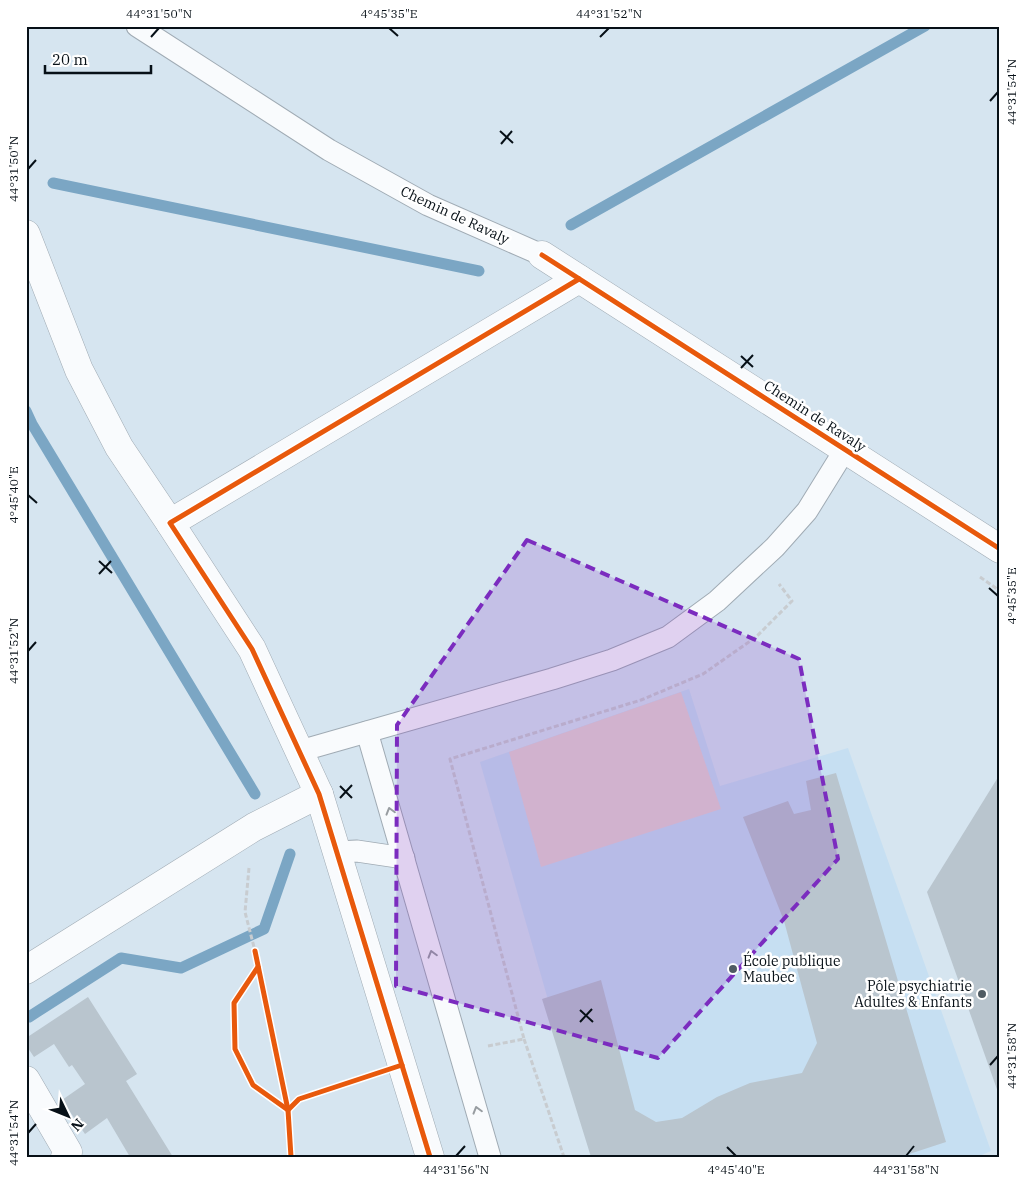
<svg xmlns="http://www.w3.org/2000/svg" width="1026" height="1183" viewBox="0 0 1026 1183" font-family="'IBM Plex Serif',serif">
<rect width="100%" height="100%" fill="#d6e5f0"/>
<polygon fill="#c6dff2" points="689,689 720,786 848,748 991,1151 977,1157 593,1157 480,762"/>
<polygon fill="#e6d4d3" points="681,692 721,809 541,867 509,752"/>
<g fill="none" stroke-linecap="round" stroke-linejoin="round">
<g stroke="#7ba6c4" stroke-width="11">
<polyline points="53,183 479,271"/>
<polyline points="571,225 925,26"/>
<polyline points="26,411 32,424 255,794"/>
<polyline points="29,1017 121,958 181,968 264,929 290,854"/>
</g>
</g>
<g fill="#b9c5ce">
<polygon points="836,773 946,1142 900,1157 591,1157 542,999 601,980 635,1110 656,1122 682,1118 717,1097 750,1083 802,1073 817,1043 784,921 743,817 788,801 794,814 811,810 806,781"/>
<polygon points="1000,774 1000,1095 999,1095 927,892"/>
<polygon points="88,997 137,1074 126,1081 173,1157 130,1157 107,1118 85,1134 62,1100 85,1084 72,1065 69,1067 54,1044 34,1057 26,1045 26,1038"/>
</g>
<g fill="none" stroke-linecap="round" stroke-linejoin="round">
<g stroke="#a0abb4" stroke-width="23">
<g id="service">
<polyline points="137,26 329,150 428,205 542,255"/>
<polyline points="367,732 490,1157"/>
<polyline points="300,751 552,679 612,660 668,637 717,601 775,547 807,511 846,448"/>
<polyline points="336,852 357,851 404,858"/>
</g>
</g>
<g stroke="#a0abb4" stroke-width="29">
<g id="minor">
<polyline points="26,234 79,370 119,447 170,523"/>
<polyline points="542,255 1000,549"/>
<polyline points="26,970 254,827 319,794"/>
<polyline points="26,1080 68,1152 65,1157"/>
<polyline points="430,1157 319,794 252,649 170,523 579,279"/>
</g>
</g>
<g stroke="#c8ccd0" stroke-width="3" stroke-dasharray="5 2.5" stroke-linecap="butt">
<polyline points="980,577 1000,591"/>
<polyline points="249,868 245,912 255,951"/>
<polyline points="524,1039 564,1157"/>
<polyline points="488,1046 524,1039 450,759 641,700 703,674 756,637 792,601 779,584"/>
</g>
<use href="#service" stroke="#f9fbfd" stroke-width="21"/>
<use href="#minor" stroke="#f9fbfd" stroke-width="28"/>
<g stroke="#fff" stroke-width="8">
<g id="cycleway">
<polyline points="542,255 1000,549"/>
<polyline points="255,951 288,1110"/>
<polyline points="258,967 234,1003 235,1049 253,1085 288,1110"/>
<polyline points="291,1157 288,1110 299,1099 402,1065"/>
<polyline points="430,1157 319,794 252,649 170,523 579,279"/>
</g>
</g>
<use href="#cycleway" stroke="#e8590c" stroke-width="5"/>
</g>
<defs><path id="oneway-chevron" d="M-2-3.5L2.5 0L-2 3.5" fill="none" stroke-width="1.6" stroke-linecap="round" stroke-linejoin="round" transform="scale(1.25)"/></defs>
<g stroke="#989da1">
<use href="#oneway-chevron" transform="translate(390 811) rotate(-106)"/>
<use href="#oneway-chevron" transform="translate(432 954) rotate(-106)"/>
<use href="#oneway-chevron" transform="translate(477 1110) rotate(-106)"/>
</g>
<path fill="#7b2cbf" fill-opacity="0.2" stroke="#7b2cbf" stroke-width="4" stroke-dasharray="10 6" stroke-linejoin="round" d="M527 540 799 659 838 859 658 1058 396 986 397 725Z"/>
<path fill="none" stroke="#071017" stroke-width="2" d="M389 28 398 36M151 37 159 28M600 37 609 28M990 101 998 92M500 131 513 143M501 144 512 131M28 169 36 160M741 356 753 367M741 368 753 355M28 495 37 503M99 561 112 573M99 574 111 561M989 588 998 596M28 651 36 642M340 786 352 798M340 798 352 785M580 1010 593 1022M580 1022 592 1009M990 1065 998 1056M28 1133 36 1124M727 1147 736 1156M456 1156 465 1146M906 1156 914 1146"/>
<g fill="#4f5b63" stroke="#fff" stroke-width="2">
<circle cx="733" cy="969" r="5"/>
<circle cx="982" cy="994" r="5"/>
</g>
<g text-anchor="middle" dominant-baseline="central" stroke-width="5" stroke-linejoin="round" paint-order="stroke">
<g font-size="14" fill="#071017" stroke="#fff">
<text transform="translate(455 215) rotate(25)">Chemin de Ravaly</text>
<text transform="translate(815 416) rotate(33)">Chemin de Ravaly</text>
</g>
<g font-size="14" fill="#071017" stroke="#fff" text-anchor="start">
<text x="743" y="961">École publique<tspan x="743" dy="16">Maubec</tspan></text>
<text x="972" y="986" text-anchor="end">Pôle psychiatrie<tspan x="972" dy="16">Adultes &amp; Enfants</tspan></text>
</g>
</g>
<rect width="1026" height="1183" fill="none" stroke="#ffffff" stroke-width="55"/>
<g transform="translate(68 1116) rotate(133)" stroke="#ffffff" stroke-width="4" paint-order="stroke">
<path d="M0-4L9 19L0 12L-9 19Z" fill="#071017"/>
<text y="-8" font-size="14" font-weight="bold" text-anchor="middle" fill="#071017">N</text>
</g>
<path d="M45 65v8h106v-8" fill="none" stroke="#071017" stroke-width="2.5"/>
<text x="52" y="65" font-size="15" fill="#071017" stroke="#ffffff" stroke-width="4" paint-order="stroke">20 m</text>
<rect x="28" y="28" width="970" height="1128" fill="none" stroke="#071017" stroke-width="2"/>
<g font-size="12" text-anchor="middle" fill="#071017">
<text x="159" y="18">44°31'50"N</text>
<text x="389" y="18">4°45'35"E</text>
<text x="609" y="18">44°31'52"N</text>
<text transform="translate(1012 92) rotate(-90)" y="4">44°31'54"N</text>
<text transform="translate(14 169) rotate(-90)" y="4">44°31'50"N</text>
<text transform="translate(14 495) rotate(-90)" y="4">4°45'40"E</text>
<text transform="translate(1012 596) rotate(-90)" y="4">4°45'35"E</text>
<text transform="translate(14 651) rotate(-90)" y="4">44°31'52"N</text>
<text transform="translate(1012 1056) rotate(-90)" y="4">44°31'58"N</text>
<text transform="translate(14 1133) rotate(-90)" y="4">44°31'54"N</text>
<text x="456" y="1174">44°31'56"N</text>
<text x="736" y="1174">4°45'40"E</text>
<text x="906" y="1174">44°31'58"N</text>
</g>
</svg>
